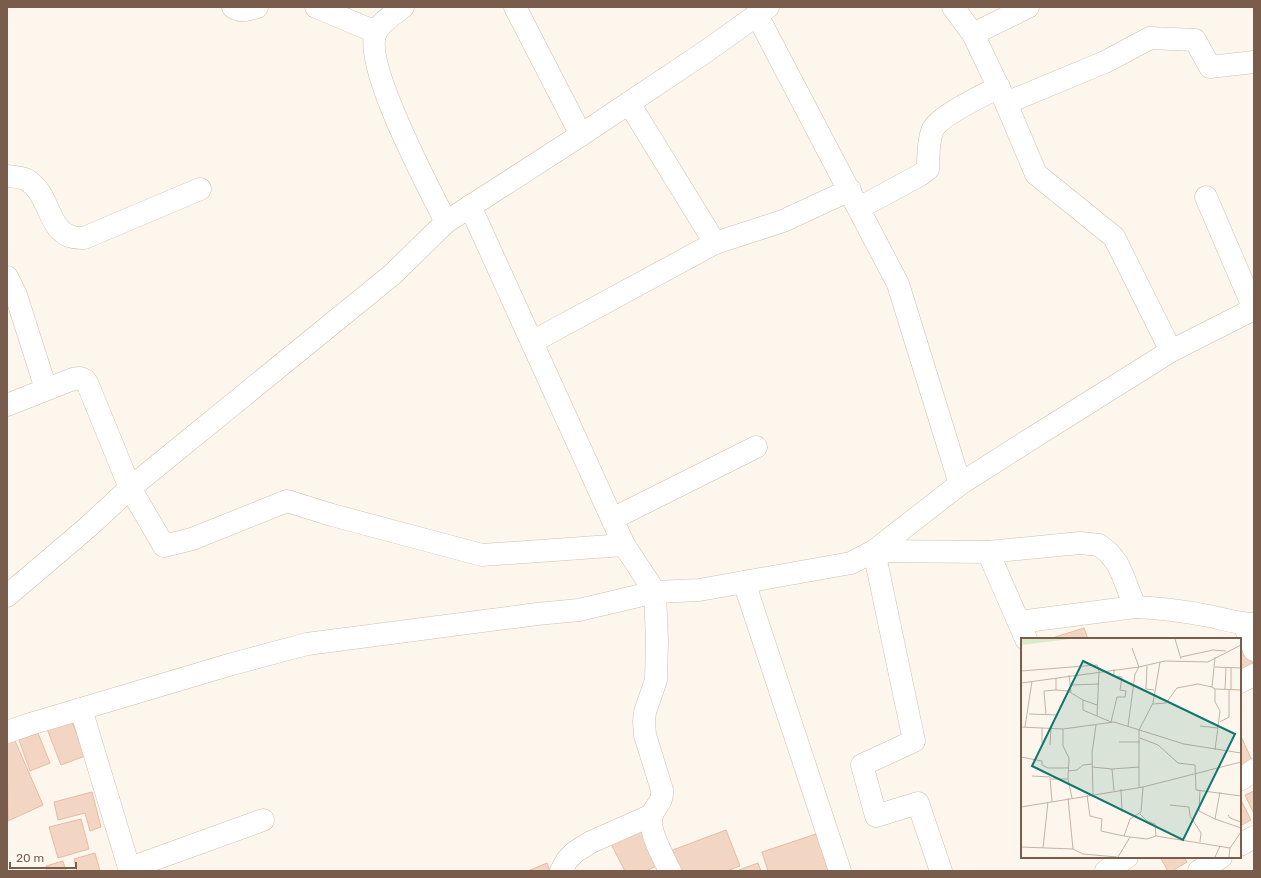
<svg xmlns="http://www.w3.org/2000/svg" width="1261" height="878" viewBox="0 0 1261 878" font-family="Rubik,sans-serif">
<rect width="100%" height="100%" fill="#fdf6ec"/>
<g fill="#f3d5c3" stroke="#e6bba3">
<polygon points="1084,628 1088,639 1049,639"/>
<polygon points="1240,649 1241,651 1245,649 1253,664 1240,671"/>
<polygon points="71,719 85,756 61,765 47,729"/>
<polygon points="38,733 50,763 30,771 19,740"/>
<polygon points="1240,734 1254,765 1240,774"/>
<polygon points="13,736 43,805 8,821 7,739"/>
<polygon points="1254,791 1254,814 1245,795"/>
<polygon points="92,792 101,827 90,831 85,813 58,820 54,802"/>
<polygon points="1242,802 1251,820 1240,826 1240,804"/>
<polygon points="81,819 89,849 58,858 49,827"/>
<polygon points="646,824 665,862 646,871 625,871 610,842"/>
<polygon points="726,830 740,866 727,871 678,871 670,851"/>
<polygon points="822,832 828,871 768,871 762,852"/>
<polygon points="95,853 100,871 77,871 74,859"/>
<polygon points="1160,857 1184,857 1187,862 1172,871 1168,871"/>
<polygon points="63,861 66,871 47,871 46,866"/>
<polygon points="547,863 550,871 528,871"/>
<polygon points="758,863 761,871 739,871 739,870"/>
</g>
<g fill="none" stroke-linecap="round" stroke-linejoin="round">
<g stroke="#d1beb0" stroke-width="23">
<g id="minor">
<path d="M233 7C241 13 249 9 257 7"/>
<polyline points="316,7 376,32"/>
<path d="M403 7C394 14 381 22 376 32 362 64 429 188 446 222"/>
<polyline points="515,7 581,135"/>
<polyline points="953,7 973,34 1006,103 1036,174 1114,237 1171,351"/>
<polyline points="757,15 898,284 960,484"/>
<polyline points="973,34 1028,7"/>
<polyline points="1006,103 1105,62 1150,38 1195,40 1210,67 1254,62"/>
<path d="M7 176C15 177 25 177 31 183 53 200 47 240 84 238L200 189"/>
<path d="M470 206 624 545 655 592 657 641 656 680 645 712 644 722 645 735 662 790C663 803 656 804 652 815 647 828 664 859 670 871"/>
<path d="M859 208 920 175 928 169C928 159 929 137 933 129 942 114 982 96 999 87"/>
<polyline points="715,243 783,221 850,190"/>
<polyline points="7,277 16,295 46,389"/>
<polyline points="532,342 715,243 629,103"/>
<polyline points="7,405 73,379 80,378 85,380 88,385 130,488 164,546 192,539 287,501 332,515 482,555 624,545"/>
<polyline points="612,519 756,447"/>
<polyline points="988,552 1080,543 1099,545 1108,552 1117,563 1123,576 1135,607 1019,622"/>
<polyline points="744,582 840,871"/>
<polyline points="7,596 88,527 130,488 393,274 446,222 581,135 708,50 768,7"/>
<path d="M1135 607C1160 608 1184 611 1209 616 1224 619 1238 624 1254 624"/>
<polyline points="1244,624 1254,650"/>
<polyline points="1240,682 1254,675"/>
<polyline points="81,709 130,871"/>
<polyline points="7,732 27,725 232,664 307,644 537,614 579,610 655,592 699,590 851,563 874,551 960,484 1037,435 1171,351 1254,309 1206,197"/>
<polyline points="1240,780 1254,770"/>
<polyline points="1240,845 1254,837"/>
<polyline points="130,868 263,820"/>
<polyline points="561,871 567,860 575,852 591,842 652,815"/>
<polyline points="941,871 918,803 876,816 862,765 914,741 874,551 988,552 1026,639"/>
<polyline points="1106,871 1127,857"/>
<polyline points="1199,871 1221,857"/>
</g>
</g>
<use href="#minor" stroke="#fff" stroke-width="22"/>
</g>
<g transform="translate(1021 638)">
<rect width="220" height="220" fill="#fdf6ec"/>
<path d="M0 1H49L0 7Z" fill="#d8ecc9"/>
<path fill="none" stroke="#c5b3a7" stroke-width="1" d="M154 1 160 21M160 19 192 12 205 13M126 28 125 51 133 52M194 29 220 30M210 29V52M0 33 76 27 78 33 76 78 90 84 96 59H104L105 53 99 52 101 39 93 38V31M48 37 50 54M35 40V52L47 53 62 62M0 45 118 29 144 23 187 24 220 7M50 47 78 46M191 49 194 19M194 51 220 52M204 52 205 29M132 66 145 65 156 50 177 46 191 49 194 51V64L199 73 194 112M8 76 37 77M25 77 23 53 35 52M76 78 62 72V62L76 67M199 84 208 79V52M107 88 114 36 118 29 111 10M179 88 197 90M0 89 42 91 93 84 163 106 220 115M4 89 11 43M42 91V108L48 120 47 141 51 160M119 100 137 107 157 125 174 127 175 152 220 158M98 104H119M21 105V90M29 107 30 91M0 119 21 123V127L27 130H47M71 129 91 131M47 133 56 132 62 127 71 126M11 138 29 139 31 164M30 141H47M118 149V92L132 65 139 24M100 151 101 174M179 152 178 173 194 181M93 153 91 131 118 129M199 154 194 181 220 190M72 156 71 115 75 87M66 157 69 178 81 181 80 193 103 198M47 160 52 211 62 216 96 219M149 167 168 169 169 178 180 195 179 204M0 169 122 149 220 124M119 176 126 183 134 186 135 198 209 210M207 177 209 180 220 184M109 199 126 201 135 198M0 209 52 211M22 210 27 164M97 219 109 199 103 198 109 181 120 174 122 149M194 219 199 208M208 219 209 210 220 194"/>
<path fill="#0f766e" fill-opacity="0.15" stroke="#0f766e" stroke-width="2" d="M62 23 214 96 162 202 11 128Z"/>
<rect width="220" height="220" fill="none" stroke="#7a5c4d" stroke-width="2"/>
</g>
<rect width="1261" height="878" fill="none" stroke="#7a5c4d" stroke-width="16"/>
<path d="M10 862v6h66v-6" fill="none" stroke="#7a5c4d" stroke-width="2"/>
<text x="16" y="862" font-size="12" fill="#7a5c4d" stroke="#fffaf3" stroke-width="3" paint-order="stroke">20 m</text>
</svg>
